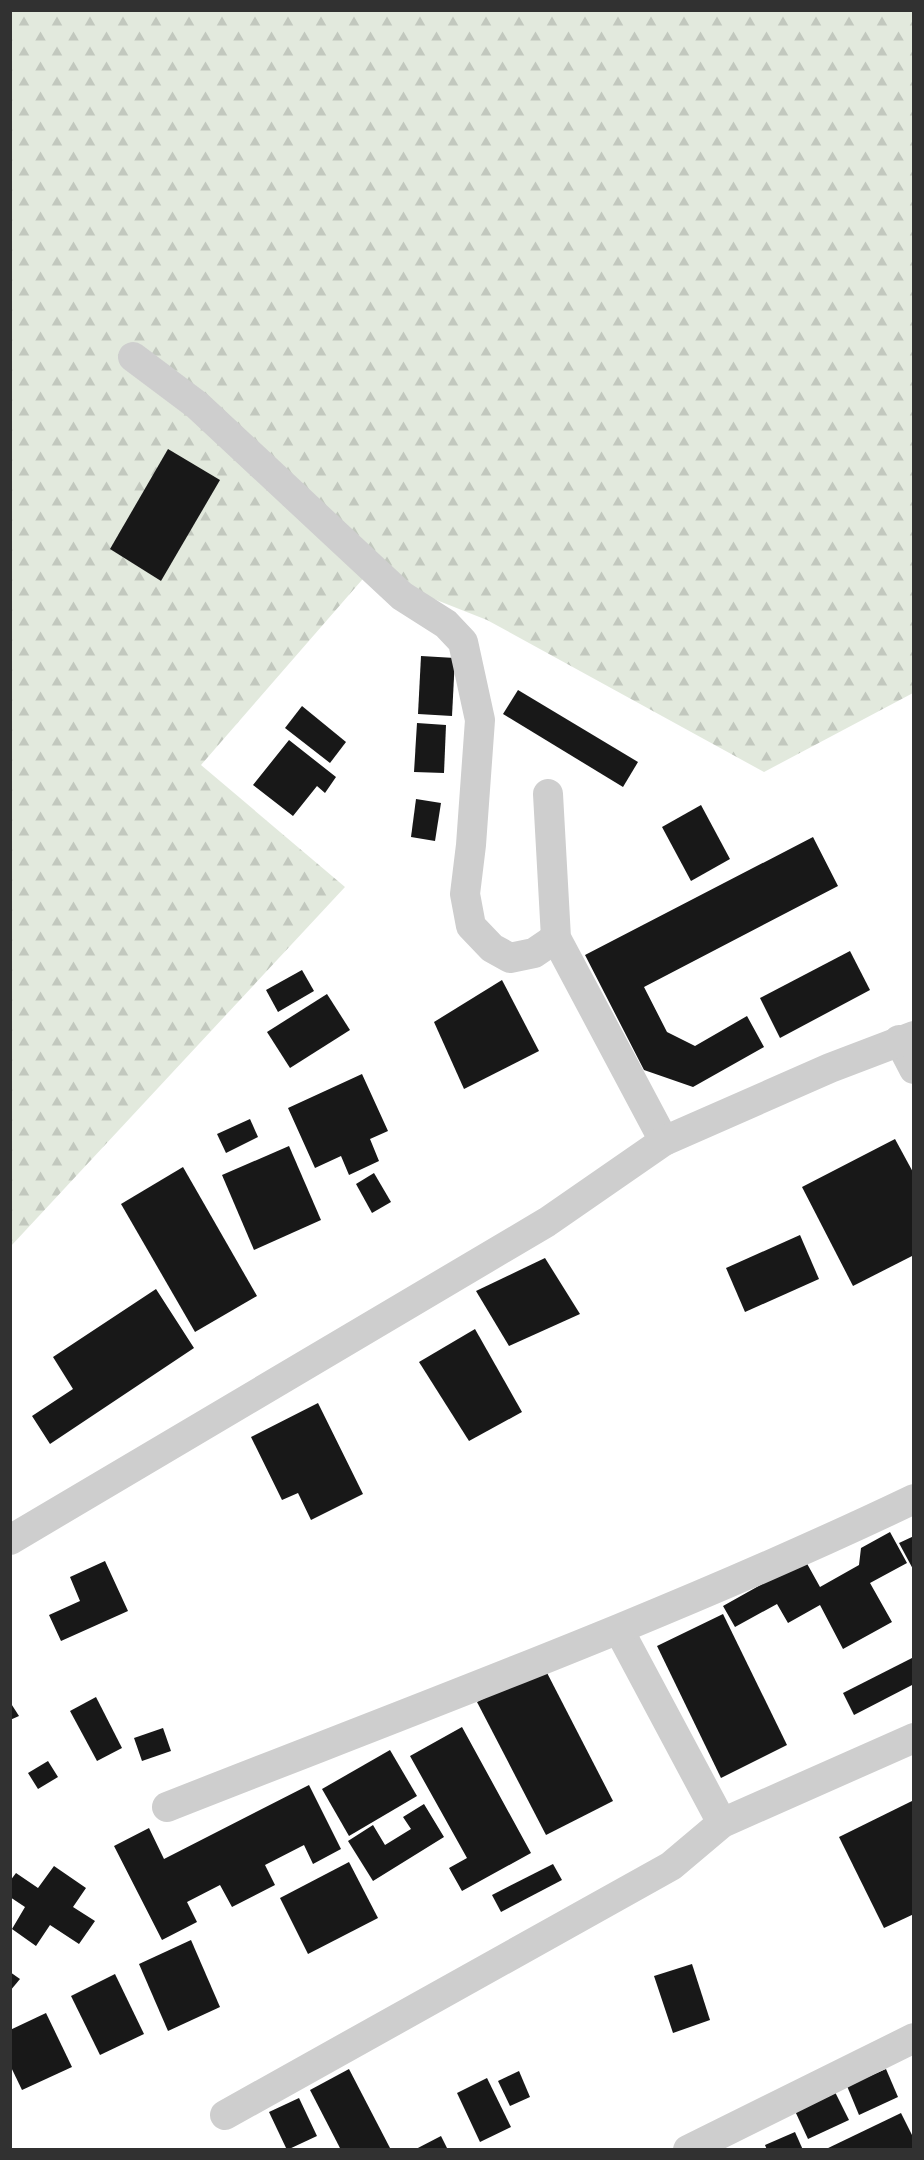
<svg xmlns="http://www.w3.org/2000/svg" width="924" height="2160" viewBox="0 0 924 2160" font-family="Inter,sans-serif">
<defs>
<pattern id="forest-firs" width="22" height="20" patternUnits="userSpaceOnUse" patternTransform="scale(1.5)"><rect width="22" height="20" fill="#e2e9dd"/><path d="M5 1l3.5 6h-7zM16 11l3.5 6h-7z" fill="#c2c8be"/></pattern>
</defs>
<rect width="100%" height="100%" fill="#fff"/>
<polygon fill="url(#forest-firs)" points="11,11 913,11 913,693 764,772 487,620 368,573 201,765 345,887 11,1246"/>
<g fill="#181818">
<polygon points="168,449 220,480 161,581 110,549"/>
<polygon points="421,656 455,658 452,716 418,714"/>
<polygon points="518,690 638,762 623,787 503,714"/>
<polygon points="302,706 346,742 330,763 285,728"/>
<polygon points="417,723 446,725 444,773 414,772"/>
<polygon points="289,740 336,777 325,793 317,786 293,816 253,785"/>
<polygon points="416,799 441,803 435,841 411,837"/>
<polygon points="701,805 730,859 691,881 662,827"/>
<polygon points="813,837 838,886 644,987 667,1032 695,1046 747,1016 764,1047 693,1087 644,1070 585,955"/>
<polygon points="850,951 870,990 780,1038 760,998"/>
<polygon points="302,970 314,991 278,1012 266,990"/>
<polygon points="502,980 539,1051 464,1089 434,1022"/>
<polygon points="327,994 350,1030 290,1068 267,1032"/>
<polygon points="362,1074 388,1131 370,1139 379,1161 349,1175 341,1156 315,1168 288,1108"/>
<polygon points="250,1119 258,1137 226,1153 217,1134"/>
<polygon points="895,1139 914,1174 914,1255 853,1286 802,1187"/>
<polygon points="289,1146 321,1220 254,1250 222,1175"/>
<polygon points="183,1167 257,1296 195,1332 121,1204"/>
<polygon points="374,1173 391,1202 372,1213 356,1184"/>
<polygon points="800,1235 819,1279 745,1312 726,1268"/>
<polygon points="545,1258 580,1314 509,1346 476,1291"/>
<polygon points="156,1289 194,1348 50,1444 32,1416 73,1389 53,1357"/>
<polygon points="475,1329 522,1412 469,1441 419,1362"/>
<polygon points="318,1403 363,1494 311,1520 298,1493 282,1500 251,1437"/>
<polygon points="890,1532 907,1563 870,1583 892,1622 843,1649 820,1605 788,1623 777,1604 735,1627 723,1606 805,1560 820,1587 859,1565 861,1548"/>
<polygon points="914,1536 914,1571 899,1543"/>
<polygon points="105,1561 128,1611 61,1641 49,1615 80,1601 70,1577"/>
<polygon points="723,1614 787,1745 721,1778 657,1646"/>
<polygon points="914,1657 914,1684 854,1715 843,1693"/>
<polygon points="544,1667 613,1801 546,1835 477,1702"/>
<polygon points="96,1697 122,1748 97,1761 70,1711"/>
<polygon points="10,1702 19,1716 10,1720"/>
<polygon points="462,1727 531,1853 462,1891 449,1868 467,1858 410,1756"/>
<polygon points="163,1728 171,1751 142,1761 134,1738"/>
<polygon points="390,1750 417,1796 349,1836 322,1789"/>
<polygon points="48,1761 58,1777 38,1789 28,1773"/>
<polygon points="309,1785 341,1849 313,1864 304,1845 265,1865 275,1885 232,1907 220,1885 187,1902 197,1922 162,1940 114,1846 149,1828 164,1859"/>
<polygon points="914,1800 914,1914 884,1928 839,1837"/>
<polygon points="424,1804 444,1837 373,1881 348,1841 373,1825 385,1845 411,1829 403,1817"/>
<polygon points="349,1862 378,1918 308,1954 280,1898"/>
<polygon points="553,1864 562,1880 501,1912 492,1895"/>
<polygon points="54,1866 86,1888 73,1907 95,1921 79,1944 50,1925 36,1946 12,1929 25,1907 10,1897 10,1881 16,1873 38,1888"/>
<polygon points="191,1940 220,2007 168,2031 139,1964"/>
<polygon points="692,1964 710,2020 673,2033 654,1976"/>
<polygon points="10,1972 20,1979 10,1991"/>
<polygon points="115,1974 144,2034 100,2055 71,1996"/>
<polygon points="46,2013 72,2067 22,2090 10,2065 10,2030"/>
<polygon points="349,2069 390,2148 388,2150 341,2150 310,2090"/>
<polygon points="886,2069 898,2097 859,2115 847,2086"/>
<polygon points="519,2071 530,2097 510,2106 498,2081"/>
<polygon points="487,2078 511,2127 480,2142 457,2093"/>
<polygon points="835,2092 849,2120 808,2139 795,2111"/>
<polygon points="299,2098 317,2136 287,2150 269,2112"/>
<polygon points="901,2113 914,2139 914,2150 824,2150"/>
<polygon points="795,2132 803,2150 767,2150 765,2145"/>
<polygon points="441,2136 448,2150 414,2150"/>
</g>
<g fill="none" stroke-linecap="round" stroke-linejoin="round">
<g stroke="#cecece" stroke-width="30">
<polyline points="133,357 197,405 402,596 446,624 463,642 480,720 471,845 465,894 471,926 492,948 510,958 534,953 556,938"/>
<polyline points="548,794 556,938 664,1141"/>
<polyline points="899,1040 914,1069"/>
<polyline points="10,1540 547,1222 664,1141 830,1068 914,1036"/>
<polyline points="619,1630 722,1823"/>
<path d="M167 1807C418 1708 671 1615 914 1499"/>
<polyline points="225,2115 671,1866 722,1823 914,1738"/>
<polyline points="688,2150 914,2038"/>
</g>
</g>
<rect width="924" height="2160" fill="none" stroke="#313131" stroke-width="24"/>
</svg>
